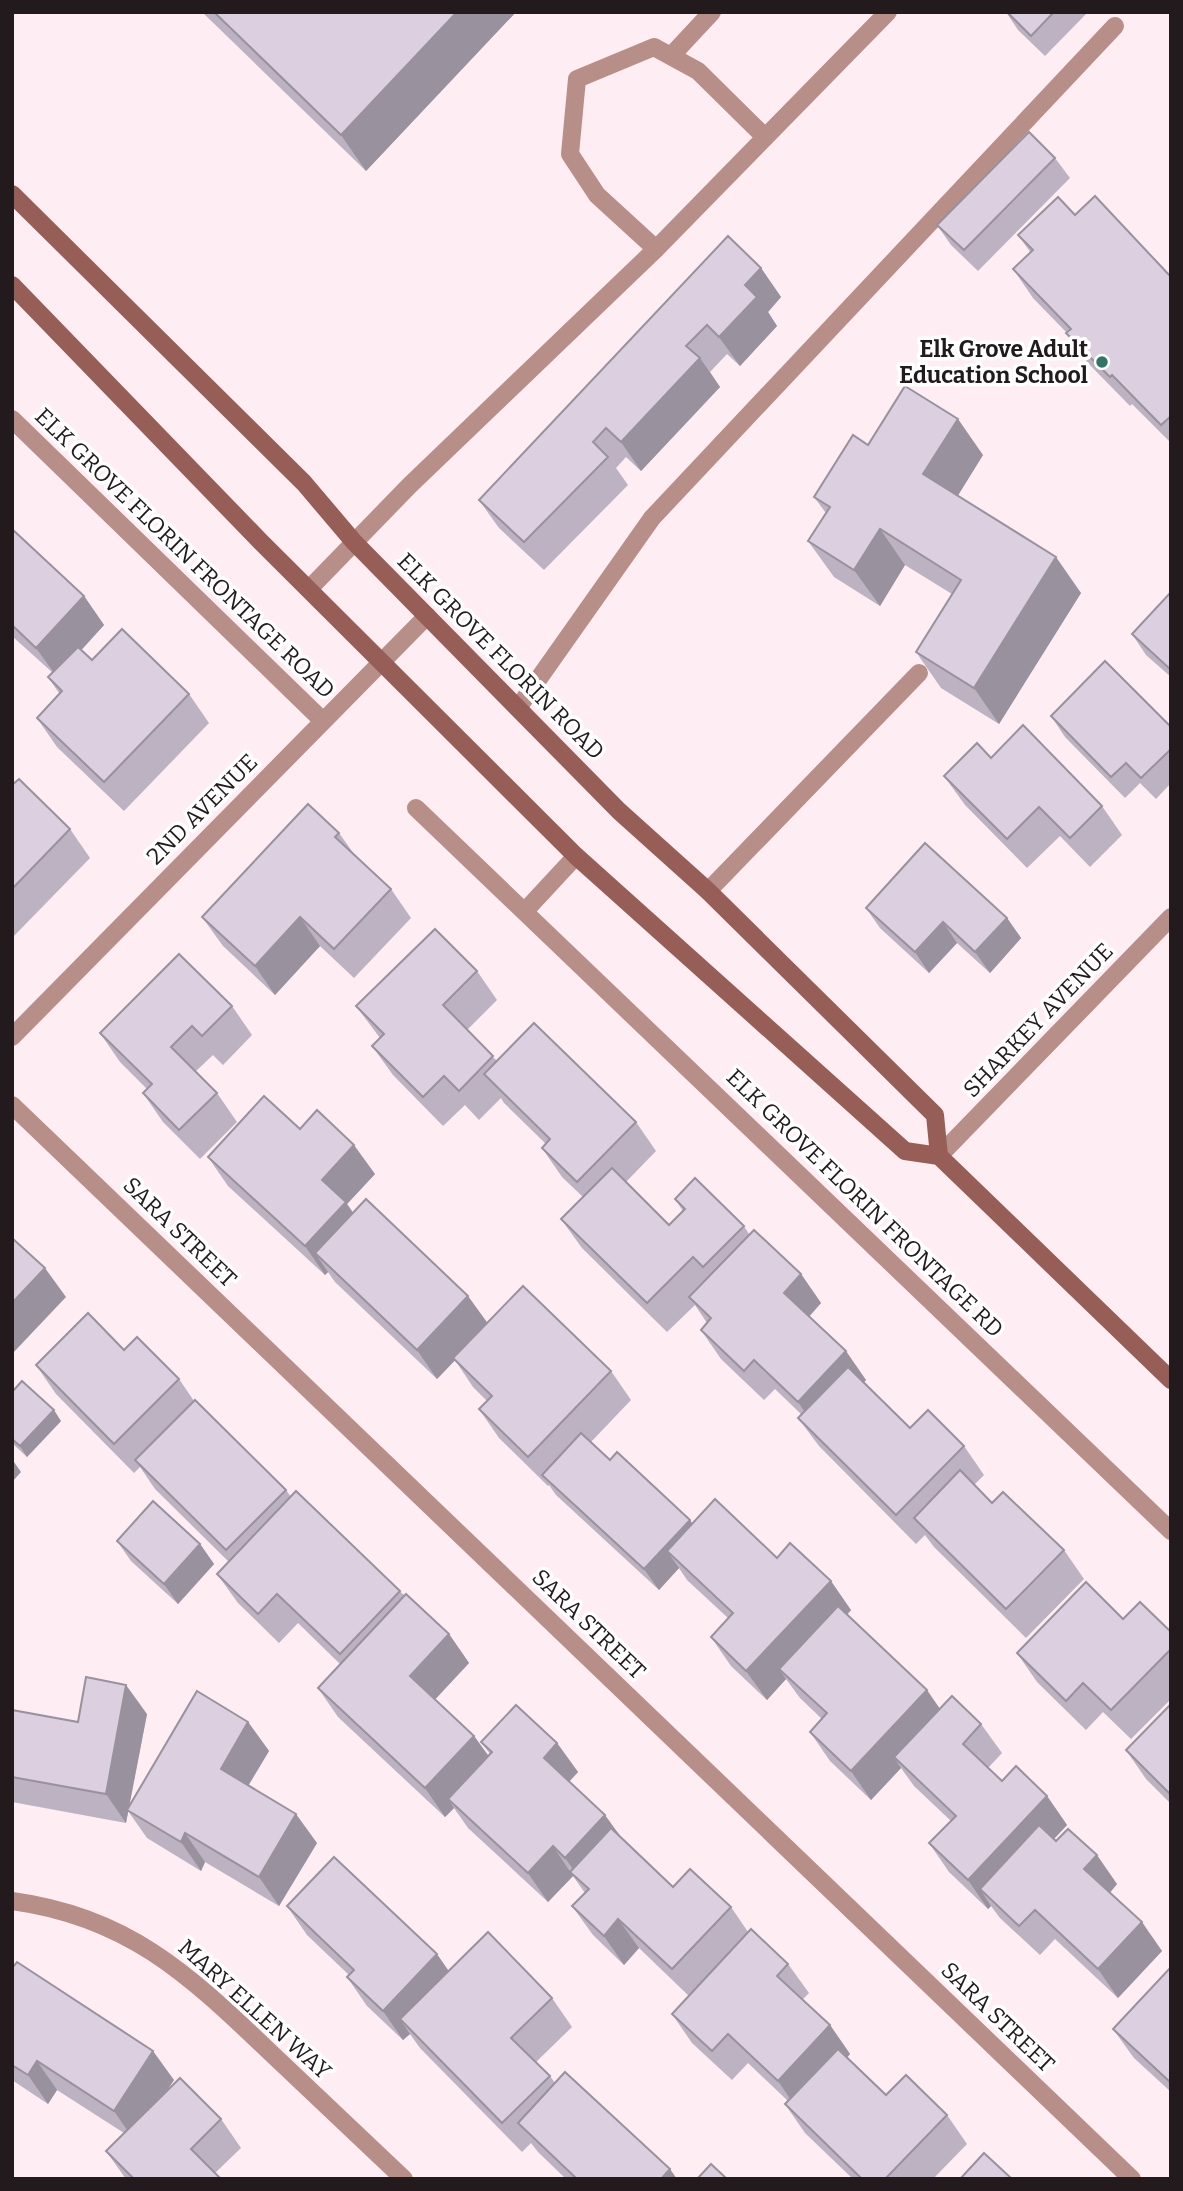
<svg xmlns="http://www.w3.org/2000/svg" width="1183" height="2191" viewBox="0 0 1183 2191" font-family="Bitter,serif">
<rect width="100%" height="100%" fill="#feedf3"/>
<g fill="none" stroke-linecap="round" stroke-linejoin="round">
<g stroke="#b78e88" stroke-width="18">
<polyline points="671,56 712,12"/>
<polyline points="656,249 597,195 570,154 577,79 654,47 698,71 765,137"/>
<polyline points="309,589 409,486 656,249 888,12"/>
<polyline points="518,708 652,518 1115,26"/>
<polyline points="708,891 919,673"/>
</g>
<g stroke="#b78e88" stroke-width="18">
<polyline points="12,419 323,721"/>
<polyline points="416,808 1171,1531"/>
<polyline points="525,911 576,856"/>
<polyline points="12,1037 427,616"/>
<polyline points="12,1105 1132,2179"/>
<polyline points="939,1156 1171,917"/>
<path d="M12 1901C130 1917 190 1976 272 2054 316 2096 360 2137 404 2179"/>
</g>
<g stroke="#975d57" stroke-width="18">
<polyline points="12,194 304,483 354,542 619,811 708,891 935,1115 939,1156"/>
<polyline points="12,285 260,541 576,856 905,1151 939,1156 1171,1380"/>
</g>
</g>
<g fill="#bcb2c1">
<polygon points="202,12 516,12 366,171"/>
<polygon points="1006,12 1088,12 1045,56 1018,30"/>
<polygon points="1055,158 1070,178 978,271 951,245 937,225"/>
<polygon points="1075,215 1171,277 1171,443 1132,404 1130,406 1087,362 1067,333 1033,298 1013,269 1031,253 1018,235"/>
<polygon points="761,268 781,297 768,312 777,326 740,366 727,354 710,372 720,387 641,471 626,457 616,468 628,485 544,570 499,528 479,500"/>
<polygon points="868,445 983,455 958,495 1081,593 999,724 941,688 916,652 952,594 905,565 880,606 834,577 808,541 826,513 814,497"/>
<polygon points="12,529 84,596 104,625 81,650 92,660 189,694 209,723 124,811 57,747 37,718 59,693 48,677 53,673 12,636"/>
<polygon points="1171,592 1171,677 1146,655 1132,634"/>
<polygon points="1051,716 1171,727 1171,783 1156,799 1140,783 1125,798 1065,737"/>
<polygon points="991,758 1102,806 1122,835 1090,867 1060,836 1027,868 965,805 944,776"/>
<polygon points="12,785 70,829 90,858 12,938"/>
<polygon points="339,833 354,854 391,889 411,918 354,978 320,946 275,995 223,946 202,917"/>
<polygon points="866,908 1007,918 1021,938 990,973 957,943 929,973 880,928"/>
<polygon points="477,971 497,1000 467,1030 497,1061 636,1122 656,1151 626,1182 669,1225 683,1211 675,1199 744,1226 749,1234 801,1274 821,1303 809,1317 866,1380 864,1382 910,1428 964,1446 984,1475 974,1485 992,1503 1064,1550 1084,1579 1026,1638 934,1547 925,1535 916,1544 819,1446 798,1418 801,1414 775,1389 764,1400 721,1359 701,1330 707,1323 695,1305 667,1332 582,1248 561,1219 583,1197 562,1177 542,1148 546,1144 504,1103 501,1098 479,1120 465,1105 443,1126 393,1075 372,1046 380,1038 356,1006"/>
<polygon points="232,1006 252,1035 223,1065 213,1055 195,1072 217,1093 237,1122 200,1159 163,1122 143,1093 147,1089 120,1062 100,1033"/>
<polygon points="300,1129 375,1174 347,1204 353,1213 487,1323 611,1371 631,1400 591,1442 610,1460 692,1523 777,1558 851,1610 847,1615 940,1709 981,1724 1002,1753 988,1768 1002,1781 1047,1796 1067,1825 1054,1839 1117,1884 1110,1893 1162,1951 1118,1998 1055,1939 1040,1955 1000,1918 991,1906 988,1909 949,1872 929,1843 951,1821 914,1786 901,1768 871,1800 830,1761 810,1732 822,1719 800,1698 786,1679 767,1700 731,1666 711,1637 728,1618 687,1580 679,1568 659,1590 556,1495 549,1485 548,1486 499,1438 479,1409 487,1401 473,1387 455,1360 437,1379 335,1282 328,1272 325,1275 228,1186 208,1157"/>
<polygon points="124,1350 179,1379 194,1401 286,1490 291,1497 449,1634 469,1663 435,1699 474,1736 488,1755 490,1754 481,1742 557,1743 578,1772 569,1782 623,1839 673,1887 731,1907 748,1932 788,1964 809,1993 802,2000 830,2025 850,2054 847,2058 886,2095 947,2115 967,2144 933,2179 853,2179 805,2133 785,2104 788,2101 748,2063 732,2080 692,2043 672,2014 689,1996 639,1948 624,1965 593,1935 572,1906 585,1893 573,1876 548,1902 468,1828 454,1808 445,1817 338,1717 318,1688 340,1664 298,1623 279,1643 238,1603 217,1574 229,1562 155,1489 140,1467 134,1473 56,1394 36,1365"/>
<polygon points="12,1392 61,1421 27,1457 12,1443"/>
<polygon points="117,1541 200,1544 214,1564 178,1604 131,1561"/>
<polygon points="1123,1619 1171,1632 1171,1699 1131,1739 1103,1712 1086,1730 1037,1682 1017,1653"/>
<polygon points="1171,1704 1171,1804 1146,1779 1126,1750"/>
<polygon points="12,1710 78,1722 147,1714 129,1806 248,1722 269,1751 248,1785 317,1843 279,1906 205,1862 201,1871 147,1838 128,1811 126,1823 12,1802"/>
<polygon points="287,1906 449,1971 552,1998 572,2027 536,2062 550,2076 555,2083 677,2179 566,2179 538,2152 531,2143 522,2152 420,2048 410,2034 403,2040 367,2006 347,1977 349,1975 307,1935"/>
<polygon points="1171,1967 1171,2092 1134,2058 1113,2029"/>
<polygon points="12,1968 174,2080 166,2091 221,2119 241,2148 215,2173 221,2179 126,2179 106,2151 124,2133 57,2090 48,2104 12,2080"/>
</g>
<g fill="#99919d">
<polygon points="457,12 516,12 366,171 341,135"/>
<polygon points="761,268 781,297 768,312 777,326 740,366 719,337 745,285"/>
<polygon points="700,358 720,387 641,471 621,442"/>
<polygon points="958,419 983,455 949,510 923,474"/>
<polygon points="880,529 905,565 880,606 854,570"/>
<polygon points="1056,557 1081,593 999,724 974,688"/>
<polygon points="84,596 104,625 57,677 36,648"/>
<polygon points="300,917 320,946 275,995 255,966"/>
<polygon points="1007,918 1021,938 990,973 975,952"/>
<polygon points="943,922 957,943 929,973 915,952"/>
<polygon points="354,1145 375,1174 347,1204 366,1231 315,1253 328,1272 325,1275 305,1246 322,1180"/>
<polygon points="45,1268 66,1297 12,1354 12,1303"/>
<polygon points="801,1274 821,1303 804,1322 784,1293"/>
<polygon points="468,1296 489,1325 437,1379 417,1350"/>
<polygon points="846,1351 866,1380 818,1431 798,1402"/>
<polygon points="54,1410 61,1421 27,1457 20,1446"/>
<polygon points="14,1462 21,1472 12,1482 12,1463"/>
<polygon points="690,1520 704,1541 667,1551 679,1568 659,1590 644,1569"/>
<polygon points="200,1544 214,1564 178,1604 164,1584"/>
<polygon points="831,1581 851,1610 788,1677 779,1669 786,1679 767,1700 746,1671"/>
<polygon points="449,1634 469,1663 430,1705 410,1676"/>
<polygon points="126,1685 147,1714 126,1823 106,1794"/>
<polygon points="927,1690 947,1719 894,1757 901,1768 871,1800 851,1771"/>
<polygon points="248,1722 269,1751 241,1798 221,1769"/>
<polygon points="474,1736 495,1765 448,1799 454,1808 445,1817 425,1788"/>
<polygon points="557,1743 578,1772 564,1787 544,1758"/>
<polygon points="1047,1796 1067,1825 994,1903 980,1889 991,1906 988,1909 968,1880"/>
<polygon points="296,1814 317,1843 279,1906 259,1877"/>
<polygon points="605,1815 626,1844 584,1884 565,1858"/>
<polygon points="185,1833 205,1862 201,1871 181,1842"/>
<polygon points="553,1846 573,1876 548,1902 528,1873"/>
<polygon points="1097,1855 1117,1884 1105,1898 1084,1869"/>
<polygon points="618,1919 639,1948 624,1965 604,1936"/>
<polygon points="1142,1922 1162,1951 1118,1998 1098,1969"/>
<polygon points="437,1954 457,1983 400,2019 410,2034 403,2040 383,2011"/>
<polygon points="830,2025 850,2054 798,2110 778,2081"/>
<polygon points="153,2051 174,2080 134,2140 114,2111"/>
<polygon points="37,2061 57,2090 48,2104 28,2075"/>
<polygon points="670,2169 677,2179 661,2179"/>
</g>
<g fill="#dbcfe0" stroke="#99919d" stroke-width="2">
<polygon points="214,12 457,12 341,135"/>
<polygon points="1007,12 1054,12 1031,36"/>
<polygon points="1029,132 1055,158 964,250 937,225"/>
<polygon points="1095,196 1171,277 1171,416 1161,425 1112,375 1110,377 1066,333 1071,329 1013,269 1033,250 1018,235 1058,197 1075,215"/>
<polygon points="728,236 761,268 745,285 757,297 719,337 707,325 686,346 700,358 621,442 606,428 593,442 608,457 524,542 479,500"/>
<polygon points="905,386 958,419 923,474 1056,557 974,688 916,652 961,580 880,529 854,570 808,541 830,507 814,497 853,435 868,445"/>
<polygon points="12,529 84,596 36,648 12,625"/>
<polygon points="1171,592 1171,670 1132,634"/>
<polygon points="122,629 189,694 104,782 37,718 62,691 48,677 78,647 92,660"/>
<polygon points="1105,661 1171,727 1171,749 1141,778 1126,763 1111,777 1051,716"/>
<polygon points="1023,725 1102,806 1070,838 1039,807 1007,839 944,776 977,743 991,758"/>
<polygon points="19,779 70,829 12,889 12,785"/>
<polygon points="308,804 339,833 335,837 391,889 334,949 300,917 255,966 202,917"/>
<polygon points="925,843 1007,918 975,952 943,922 915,952 866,908"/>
<polygon points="435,929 477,971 443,1005 493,1056 459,1091 444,1076 423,1097 372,1046 384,1034 356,1006"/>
<polygon points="179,954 232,1006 202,1036 192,1026 171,1047 217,1093 179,1130 143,1093 152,1084 100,1033"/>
<polygon points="534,1023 636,1122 577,1182 542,1148 550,1139 484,1074"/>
<polygon points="264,1096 300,1129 317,1110 354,1145 322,1180 346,1202 305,1246 208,1157"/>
<polygon points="612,1168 669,1225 685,1209 675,1199 695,1178 744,1226 703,1267 693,1257 647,1303 561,1219"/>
<polygon points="366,1199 468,1296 417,1350 315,1253"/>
<polygon points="754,1230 801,1274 784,1293 846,1351 798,1402 754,1360 744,1371 701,1330 711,1318 689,1297"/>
<polygon points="12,1238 45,1268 12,1303"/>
<polygon points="523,1286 611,1371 528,1457 479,1409 492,1396 453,1358"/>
<polygon points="88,1313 124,1350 137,1337 179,1379 114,1444 36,1365"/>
<polygon points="848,1367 910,1428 928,1410 964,1446 896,1515 798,1418"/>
<polygon points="22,1381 54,1410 20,1446 12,1439 12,1392"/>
<polygon points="195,1400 286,1490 226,1550 135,1460"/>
<polygon points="581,1433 610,1460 617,1452 690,1520 644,1569 542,1475"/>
<polygon points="960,1470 992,1503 1003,1492 1064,1550 1006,1609 914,1518"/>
<polygon points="296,1491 400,1591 340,1654 277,1594 258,1614 217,1574"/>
<polygon points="715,1499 777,1558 790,1543 831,1581 746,1671 711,1637 733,1613 667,1551"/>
<polygon points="153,1501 200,1544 164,1584 117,1541"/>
<polygon points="1086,1582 1123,1619 1140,1602 1171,1632 1171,1649 1111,1710 1083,1683 1066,1701 1017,1653"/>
<polygon points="406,1594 449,1634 410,1676 474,1736 425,1788 318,1688"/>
<polygon points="838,1606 927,1690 851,1771 810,1732 827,1713 779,1669"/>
<polygon points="86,1677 126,1685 106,1794 12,1777 12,1710 78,1722"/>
<polygon points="197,1691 248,1722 221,1769 296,1814 259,1877 185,1833 181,1842 127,1810"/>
<polygon points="952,1696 981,1724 963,1744 1002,1781 1016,1766 1047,1796 968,1880 929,1843 956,1816 894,1757"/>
<polygon points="1171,1704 1171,1795 1126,1750"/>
<polygon points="516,1705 557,1743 544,1758 605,1815 565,1858 553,1846 528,1873 448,1799 492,1752 481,1742"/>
<polygon points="1039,1825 1056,1841 1068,1829 1097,1855 1084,1869 1142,1922 1098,1969 1035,1910 1019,1926 980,1889"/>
<polygon points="611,1828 673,1887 690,1869 731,1907 672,1969 618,1919 604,1936 572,1906 589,1889 570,1872"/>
<polygon points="334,1857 437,1954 383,2011 347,1977 354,1970 287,1906"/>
<polygon points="751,1929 788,1964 777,1976 830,2025 778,2081 728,2034 712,2051 672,2014"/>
<polygon points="488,1932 552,1998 511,2038 550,2076 502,2123 400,2019"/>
<polygon points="17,1962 153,2051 114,2111 37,2061 28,2075 12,2065 12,1968"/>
<polygon points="1171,1967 1171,2082 1170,2082 1113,2029"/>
<polygon points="838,2049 886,2095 906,2075 947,2115 885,2179 862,2179 785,2104"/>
<polygon points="565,2072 670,2169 661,2179 577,2179 518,2123"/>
<polygon points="180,2078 221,2119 191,2149 221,2179 134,2179 106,2151"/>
<polygon points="984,2153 1012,2179 960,2179"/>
<polygon points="711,2164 727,2179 697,2179"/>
</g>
<circle fill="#327566" stroke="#fff" stroke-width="2.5" cx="1102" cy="362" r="7"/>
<g text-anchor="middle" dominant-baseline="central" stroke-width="7" stroke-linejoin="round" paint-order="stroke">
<g font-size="23" font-weight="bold" fill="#221a1d" stroke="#fff" text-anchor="end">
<text x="1088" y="349">Elk Grove Adult<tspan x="1088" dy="26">Education School</tspan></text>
</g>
<g font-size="23" fill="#221a1d" stroke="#fff">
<text transform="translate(185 553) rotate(44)">ELK GROVE FLORIN FRONTAGE ROAD</text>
<text transform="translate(501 656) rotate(45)">ELK GROVE FLORIN ROAD</text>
<text transform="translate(202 809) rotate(-45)">2ND AVENUE</text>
<text transform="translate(1038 1020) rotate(-46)">SHARKEY AVENUE</text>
<text transform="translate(865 1203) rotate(44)">ELK GROVE FLORIN FRONTAGE RD</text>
<text transform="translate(180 1232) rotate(44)">SARA STREET</text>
<text transform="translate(589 1624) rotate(44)">SARA STREET</text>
<text transform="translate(255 2009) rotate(42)">MARY ELLEN WAY</text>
<text transform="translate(998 2017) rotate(44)">SARA STREET</text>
</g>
</g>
<rect width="1183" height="2191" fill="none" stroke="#221a1d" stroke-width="28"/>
</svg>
